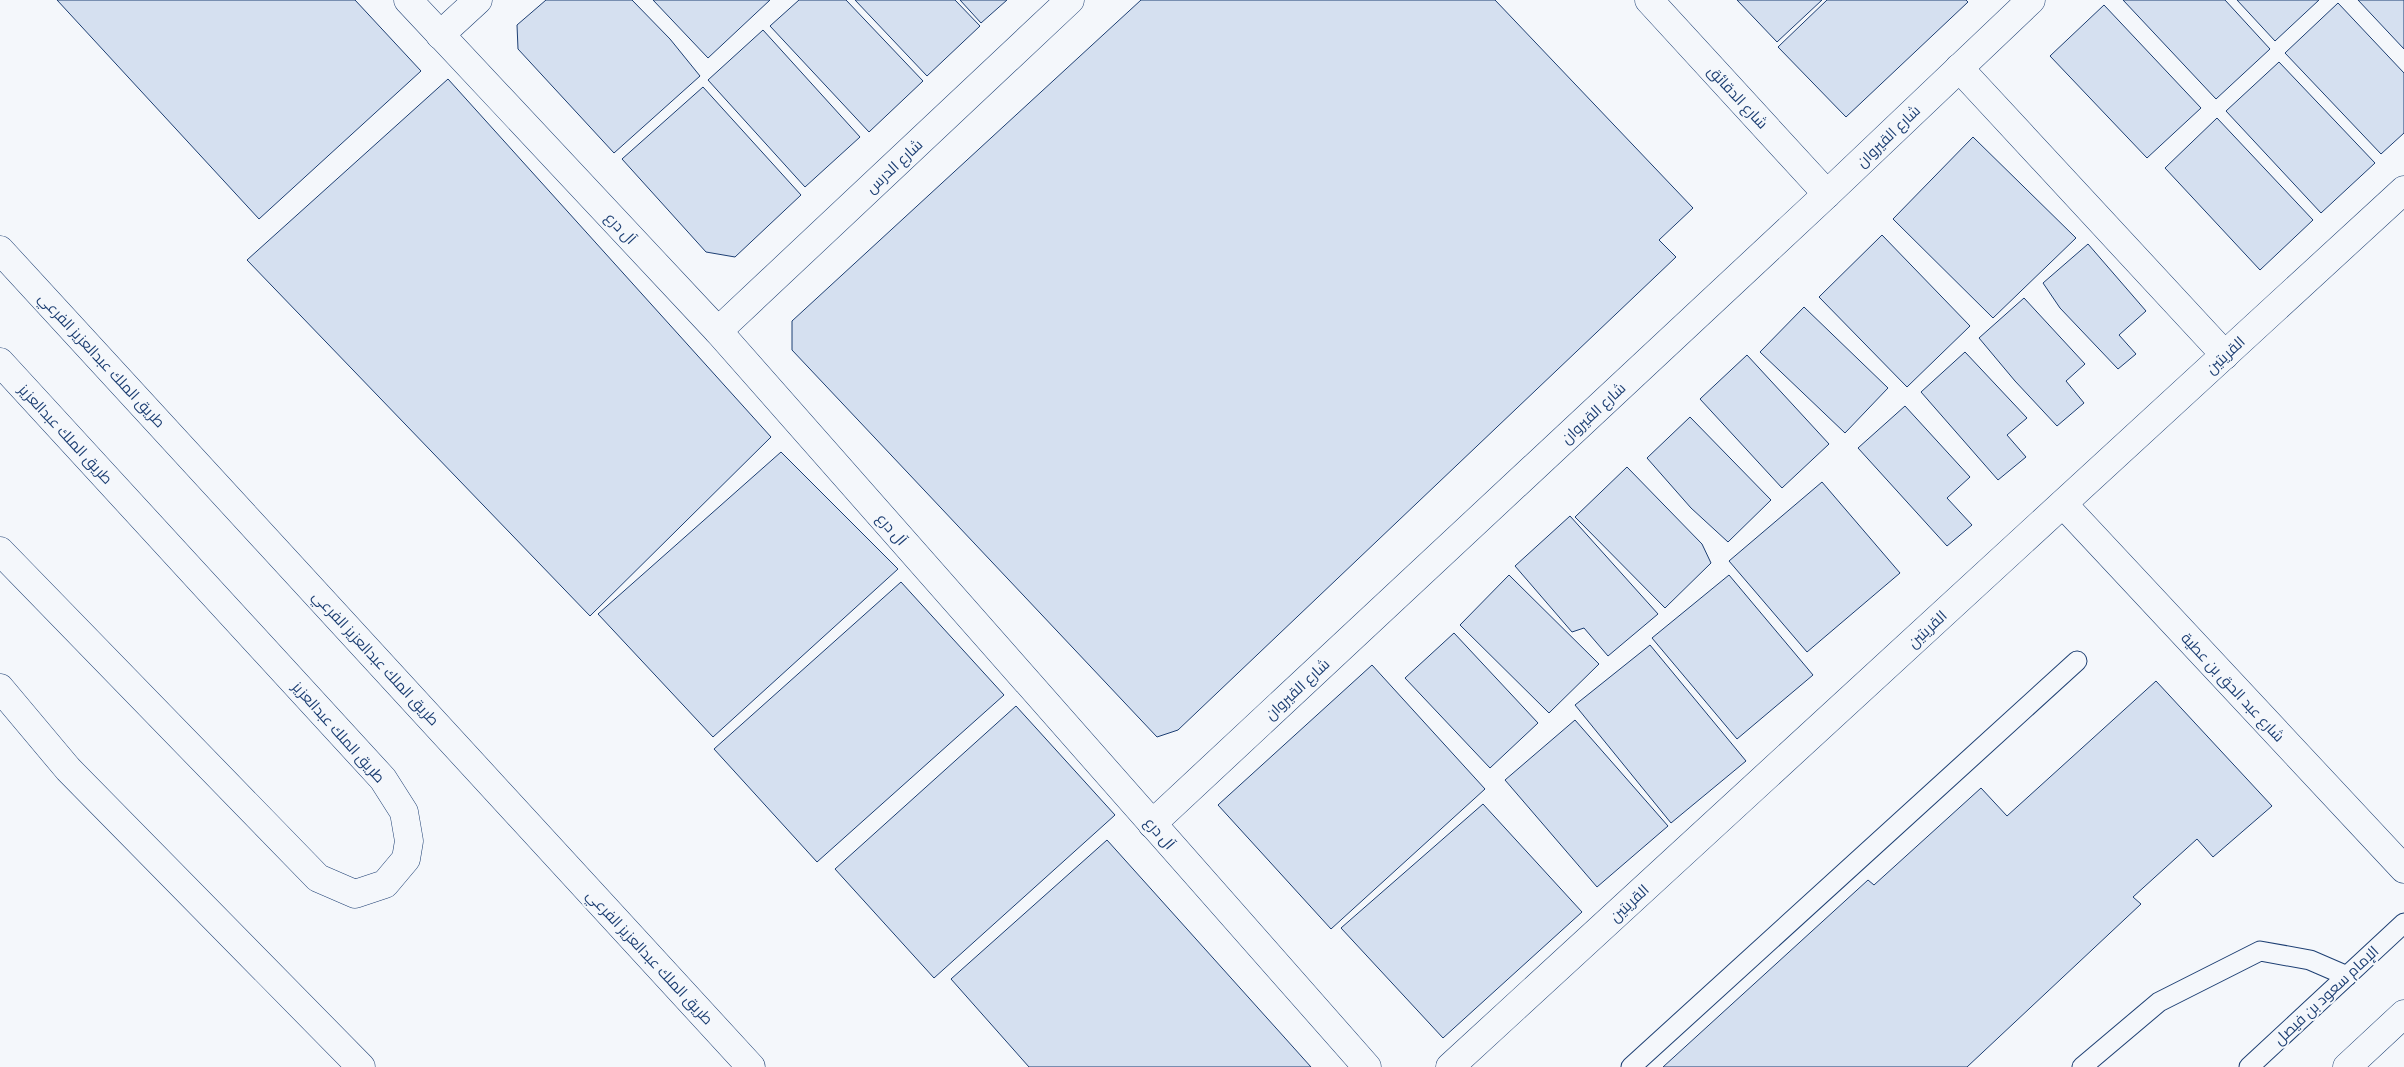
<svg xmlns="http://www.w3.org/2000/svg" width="2404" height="1067" viewBox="0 0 2404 1067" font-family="'IBM Plex Serif',Cairo,serif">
<rect width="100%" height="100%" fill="#f4f7fb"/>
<g fill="#d5e0f0" stroke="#1d3f73">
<polygon points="57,0 355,0 421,71 259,219"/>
<polygon points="546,0 632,0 670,39 700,76 614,153 518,49 517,25"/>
<polygon points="653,0 770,0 708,58"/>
<polygon points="799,0 846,0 923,81 869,132 770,26"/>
<polygon points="855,0 955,0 980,26 927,76"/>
<polygon points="960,0 1007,0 981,23"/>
<polygon points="1141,0 1495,0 1693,208 1659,240 1676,257 1178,730 1157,737 792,350 792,321"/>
<polygon points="1737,0 1822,0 1777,42"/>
<polygon points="1827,0 1966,0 1968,2 1846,117 1778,47"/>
<polygon points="2123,0 2225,0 2270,49 2216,99"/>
<polygon points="2237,0 2319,0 2275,41"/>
<polygon points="2358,0 2404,0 2404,49"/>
<polygon points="2338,3 2404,73 2404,133 2381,154 2285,53"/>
<polygon points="2104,5 2201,108 2147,158 2050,56"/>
<polygon points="763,30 860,137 805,187 708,80"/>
<polygon points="2279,62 2375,163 2321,213 2226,111"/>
<polygon points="448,79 771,437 590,616 247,260"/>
<polygon points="703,87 801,195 735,257 706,252 622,159"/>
<polygon points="2217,118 2313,220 2260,270 2165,168"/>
<polygon points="1973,137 2076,238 1993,318 1893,219"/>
<polygon points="1882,235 1970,326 1907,387 1819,297"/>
<polygon points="2088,244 2146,311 2119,335 2136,354 2118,369 2060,308 2043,283"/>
<polygon points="2024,298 2085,364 2066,381 2084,403 2057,426 2015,381 1979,338"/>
<polygon points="1804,307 1888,388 1845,433 1760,352"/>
<polygon points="1965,352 2027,418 2007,435 2026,457 1998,480 1921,392"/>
<polygon points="1747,355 1829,444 1782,488 1700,399"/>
<polygon points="1905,406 1970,477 1947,498 1972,525 1947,546 1858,448"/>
<polygon points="1690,417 1771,500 1728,542 1691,508 1647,458"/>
<polygon points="781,452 898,569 713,737 598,614"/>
<polygon points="1627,467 1702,544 1711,563 1665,608 1575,517"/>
<polygon points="1822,482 1900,573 1807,652 1729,561"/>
<polygon points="1570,516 1658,614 1608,656 1584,628 1572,632 1515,566"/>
<polygon points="1509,575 1599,664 1549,713 1460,625"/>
<polygon points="1729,575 1813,675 1737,739 1652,638"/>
<polygon points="901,582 1004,695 817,862 714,749"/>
<polygon points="1454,633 1538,723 1490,768 1405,678"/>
<polygon points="1650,645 1746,761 1671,823 1575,705"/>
<polygon points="1372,665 1485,789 1331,929 1218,805"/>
<polygon points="2156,681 2272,806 2213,857 2197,839 2133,897 2141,904 1967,1067 1663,1067 1868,880 1874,885 1981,788 2007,816"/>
<polygon points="1016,706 1115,815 934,978 835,869"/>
<polygon points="1575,720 1668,826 1597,887 1505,780"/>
<polygon points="1483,804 1582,912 1443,1038 1341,928"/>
<polygon points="1107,840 1311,1067 1029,1067 951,979"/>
</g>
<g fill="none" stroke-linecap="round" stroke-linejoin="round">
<g stroke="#1d3f73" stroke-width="21">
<g id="lane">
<polyline points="1631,1067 2077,661"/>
<polyline points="2082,1067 2159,1002 2260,951 2310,960 2347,976"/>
<polyline points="2249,1067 2404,923"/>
</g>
</g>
<g stroke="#1d3f73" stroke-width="29">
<g id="street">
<polyline points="408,0 718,331 1367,1067"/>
<polyline points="1649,0 1827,194"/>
<polyline points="440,35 478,0"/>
<polyline points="1959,68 2225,355"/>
<polyline points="718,331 1070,0"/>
<polyline points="2063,504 2404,869"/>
<polyline points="1152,824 1827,194 2031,0"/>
<polyline points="1450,1067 2404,190"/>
</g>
</g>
<g stroke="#1d3f73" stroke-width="29">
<g id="secondary">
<polyline points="0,250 751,1067"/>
<polyline points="0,688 68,769 361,1067"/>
<polyline points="2347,1067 2404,1014"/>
</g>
</g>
<g stroke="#1d3f73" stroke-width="29">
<polyline id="primary" points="0,362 383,779 404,812 409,841 406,859 385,884 355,894 318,878 0,551"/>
</g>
<use href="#lane" stroke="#f4f7fb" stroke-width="19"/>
<use href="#street" stroke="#f4f7fb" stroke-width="28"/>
<use href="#secondary" stroke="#f4f7fb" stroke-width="28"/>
<use href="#primary" stroke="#f4f7fb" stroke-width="28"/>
</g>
<g text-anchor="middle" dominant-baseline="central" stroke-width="4" stroke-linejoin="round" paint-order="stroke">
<g font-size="15" fill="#1d3f73" stroke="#f4f7fb">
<text transform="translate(1738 97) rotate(47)">شارع الدقائق</text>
<text transform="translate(1888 136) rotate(-44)">شارع القيروان</text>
<text transform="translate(894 166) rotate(-43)">شارع الدرس</text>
<text transform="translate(621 228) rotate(47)">آل درع</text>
<text transform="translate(2225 355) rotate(-43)">القريتين</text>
<text transform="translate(102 360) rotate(47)">طريق الملك عبدالعزيز الفرعي</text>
<text transform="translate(1593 413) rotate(-43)">شارع القيروان</text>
<text transform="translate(66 434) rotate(47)">طريق الملك عبدالعزيز</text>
<text transform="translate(892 529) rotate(49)">آل درع</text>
<text transform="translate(1927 629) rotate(-43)">القريتين</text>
<text transform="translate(376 658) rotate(47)">طريق الملك عبدالعزيز الفرعي</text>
<text transform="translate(2233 687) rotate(47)">شارع عبد الحق بن عطية</text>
<text transform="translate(1297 689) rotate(-43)">شارع القيروان</text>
<text transform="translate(339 732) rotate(48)">طريق الملك عبدالعزيز</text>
<text transform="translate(1160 833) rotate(49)">آل درع</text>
<text transform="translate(1629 903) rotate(-43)">القريتين</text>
<text transform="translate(650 957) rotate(47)">طريق الملك عبدالعزيز الفرعي</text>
<text transform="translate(2326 995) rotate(-43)">الإمام سعود بن فيصل</text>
</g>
</g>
</svg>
